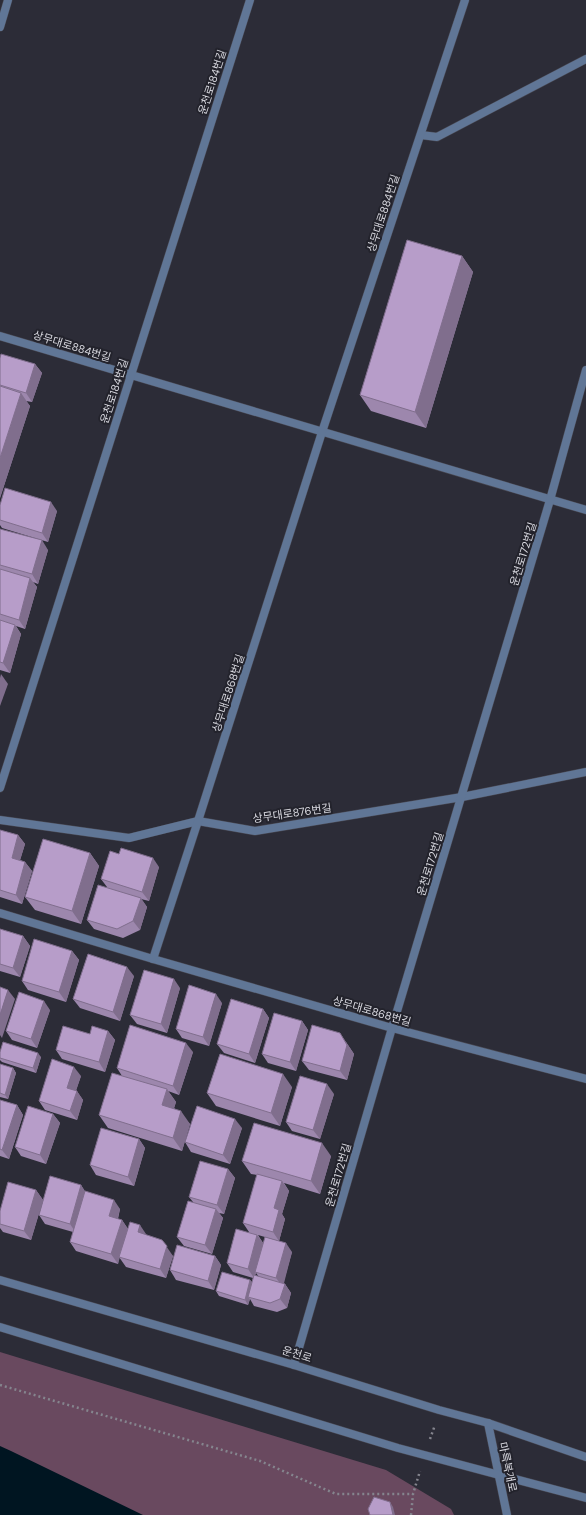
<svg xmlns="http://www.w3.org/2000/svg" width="586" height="1515" viewBox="0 0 586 1515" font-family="'DM Sans','Noto Sans KR',sans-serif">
<rect width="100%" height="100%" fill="#2c2c37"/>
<polygon fill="#69495f" points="0,1352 386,1470 451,1509 454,1515 0,1515"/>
<polygon fill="#001521" points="0,1446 11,1451 143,1515 0,1515"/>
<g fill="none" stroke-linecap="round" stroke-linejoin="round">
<g stroke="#484852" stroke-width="9">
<g id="minor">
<polyline points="0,27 8,0"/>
<polyline points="421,135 437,137 586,59"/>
<polyline points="0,336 586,510"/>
<polyline points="0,788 250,0"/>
<polyline points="0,820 129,838 198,821 255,831 462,797 586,772"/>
<polyline points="0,913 153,959 392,1028 586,1079"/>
<polyline points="153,959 198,821 322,432 465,0"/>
<polyline points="294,1365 392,1028 550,500 586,370"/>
<polyline points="488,1423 507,1515"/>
</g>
</g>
<g stroke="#484852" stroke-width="9">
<g id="tertiary">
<polyline points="0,1280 294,1365 439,1410 488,1423 586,1457"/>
<polyline points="0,1327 398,1448 586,1498"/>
</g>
</g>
<g stroke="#85858e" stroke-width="2.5" stroke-dasharray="2 3" stroke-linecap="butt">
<polyline points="0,1385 260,1461 336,1494 413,1494"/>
<polyline points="430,1439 435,1425"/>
<polyline points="411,1515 413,1494 420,1471"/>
</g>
<use href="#minor" stroke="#607696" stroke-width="8"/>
<use href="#tertiary" stroke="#607696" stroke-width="8"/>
</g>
<g fill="#9d87ad" fill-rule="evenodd">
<polygon points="462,256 473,272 426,428 371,411 360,395"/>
<polygon points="0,358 35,364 42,373 32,402 26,401 30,406 0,498"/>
<polygon points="0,505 57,511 48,542 2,528 0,525"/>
<polygon points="0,529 48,550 38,584 33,582 37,587 25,629 16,626 21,634 10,673 0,670"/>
<polygon points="0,830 18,835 25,844 20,860 25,862 32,871 22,904 0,897"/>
<polygon points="90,853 99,866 81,924 35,910 25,897"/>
<polygon points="159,867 149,901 141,899 147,907 140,930 123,938 94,929 87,920 107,887 101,879"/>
<polygon points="0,929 23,936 30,946 20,977 0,971"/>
<polygon points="72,951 79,960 66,1002 28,990 22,981"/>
<polygon points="134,976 120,1021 80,1008 73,999"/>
<polygon points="180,988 167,1033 137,1024 130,1015"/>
<polygon points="222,1003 209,1046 182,1038 176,1029"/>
<polygon points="263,1009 269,1018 255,1063 224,1053 217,1044"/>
<polygon points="50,1010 37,1048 12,1040 6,1031"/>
<polygon points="302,1021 308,1030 296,1071 268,1063 262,1054"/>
<polygon points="108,1031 115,1040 105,1072 62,1059 56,1050 90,1034"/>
<polygon points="346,1042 354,1054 347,1080 309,1070 302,1061"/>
<polygon points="0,1052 41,1057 36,1073 2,1062 0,1060"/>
<polygon points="193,1052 179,1095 168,1091 176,1102 174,1108 190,1124 182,1151 108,1128 99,1115 122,1076 117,1068"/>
<polygon points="0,1064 13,1068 16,1073 8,1099 0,1097"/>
<polygon points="81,1076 76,1090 83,1100 77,1120 45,1110 39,1101"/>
<polygon points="292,1087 280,1126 216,1106 207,1093"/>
<polygon points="334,1094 320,1139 292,1131 286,1122"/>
<polygon points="0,1100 17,1105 23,1115 9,1159 0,1156"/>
<polygon points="53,1114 60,1123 46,1164 21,1156 15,1147"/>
<polygon points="242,1128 230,1164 191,1152 185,1142"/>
<polygon points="139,1139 145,1148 134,1186 96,1175 90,1165"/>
<path d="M331 1156 320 1194 284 1183 289 1191 282 1214 285 1219 279 1241 258 1235 263 1243 292 1252 283 1284H285L291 1293 287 1308 277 1312 254 1306 250 1299 248 1305 219 1296 216 1291 250 1280 252 1282 253 1278 233 1272 227 1263 249 1232 243 1223 257 1175 251 1174 242 1161ZM256 1273 259 1277 255 1276Z"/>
<polygon points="228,1169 235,1178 224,1214 219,1213 223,1218 212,1254 184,1246 177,1237 193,1202 189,1197"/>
<polygon points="81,1185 85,1192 120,1209 118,1219 122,1220 128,1229 146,1234 146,1235 173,1256 166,1278 126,1267 119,1257 118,1264 76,1251 70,1242 73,1232 45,1224 39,1215"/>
<polygon points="36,1190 43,1200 31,1240 3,1232 0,1228 0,1211"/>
<polygon points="215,1256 221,1265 214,1290 176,1280 170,1270"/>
</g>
<g fill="#806e8d">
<polygon points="462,256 473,272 426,428 415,412"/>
<polygon points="35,364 42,373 32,402 26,393"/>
<polygon points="21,393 30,406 0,498 0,458"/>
<polygon points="51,502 57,511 48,542 42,533"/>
<polygon points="42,540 48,550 38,584 32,574"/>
<polygon points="30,578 37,587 25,629 19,620"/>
<polygon points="15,625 21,634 10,673 3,663"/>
<polygon points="1,674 8,684 0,706 0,678"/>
<polygon points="18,835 25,844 18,867 12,858"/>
<polygon points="90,853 99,866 81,924 72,911"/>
<polygon points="153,858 159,867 149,901 142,892"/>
<polygon points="25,862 32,871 22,904 16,895"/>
<polygon points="141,898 147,907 140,930 133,921"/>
<polygon points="23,936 30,946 20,977 13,968"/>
<polygon points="72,951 79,960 66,1002 59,992"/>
<polygon points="127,967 134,976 120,1021 113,1012"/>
<polygon points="174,979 180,988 167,1033 161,1024"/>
<polygon points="8,990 15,999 2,1038 0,1035 0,1015"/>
<polygon points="216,994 222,1003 209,1046 203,1037"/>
<polygon points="44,1001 50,1010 37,1048 31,1039"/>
<polygon points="263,1009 269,1018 255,1063 249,1054"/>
<polygon points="302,1021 308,1030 296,1071 290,1062"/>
<polygon points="108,1031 115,1040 105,1072 99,1062"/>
<polygon points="340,1033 354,1054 347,1080 340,1071"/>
<polygon points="186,1043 193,1052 179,1095 173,1086"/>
<polygon points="38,1053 41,1057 36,1073 33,1068"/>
<polygon points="74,1067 81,1076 74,1097 67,1088"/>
<polygon points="13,1068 16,1073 8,1099 5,1095"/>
<polygon points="283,1074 292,1087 280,1126 271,1113"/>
<polygon points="327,1084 334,1094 320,1139 313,1130"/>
<polygon points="167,1089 176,1102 171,1118 162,1105"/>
<polygon points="77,1091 83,1100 77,1120 70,1111"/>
<polygon points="17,1105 23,1115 9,1159 2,1150"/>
<polygon points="181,1111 190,1124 182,1151 173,1138"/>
<polygon points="53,1114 60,1123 46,1164 40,1155"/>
<polygon points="235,1119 242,1128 230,1164 223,1155"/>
<polygon points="139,1139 145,1148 134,1186 128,1177"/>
<polygon points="322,1143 331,1156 320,1194 311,1181"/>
<polygon points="228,1169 235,1178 224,1214 217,1205"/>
<polygon points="282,1181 289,1191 282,1214 285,1219 279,1241 273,1232 274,1208"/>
<polygon points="81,1185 87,1194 76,1233 70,1224"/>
<polygon points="36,1190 43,1200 31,1240 24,1231"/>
<polygon points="114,1200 120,1209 116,1225 109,1216"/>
<polygon points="216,1209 223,1218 212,1254 205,1245"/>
<polygon points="122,1220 128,1229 118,1264 111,1254"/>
<polygon points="140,1225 146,1234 144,1242 138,1232"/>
<polygon points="257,1235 264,1244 254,1278 248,1269"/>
<polygon points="162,1240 173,1256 166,1278 160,1269"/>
<polygon points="286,1243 292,1252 283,1287 276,1278"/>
<polygon points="215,1256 221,1265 214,1290 208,1281"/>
<polygon points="250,1280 254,1285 248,1297 250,1299 248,1305 245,1300"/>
<polygon points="285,1284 291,1293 287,1308 280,1299"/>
<polygon points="390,1502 393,1507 395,1515 393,1515"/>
</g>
<g fill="#b79dc9" stroke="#806e8d">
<polygon points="407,240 462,256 415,412 360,395"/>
<polygon points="1,354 35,364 26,393 0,385 0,358"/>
<polygon points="0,386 21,393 0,458"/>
<polygon points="5,488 51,502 42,533 0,520 0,505"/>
<polygon points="0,529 42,540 32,574 0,565"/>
<polygon points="0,569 30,578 19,620 0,614"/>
<polygon points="0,620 15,625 3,663 0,662"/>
<polygon points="0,830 18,835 12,858 25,862 16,895 0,890"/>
<polygon points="43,839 90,853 72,911 25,897"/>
<polygon points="121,848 153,858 142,892 101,879 110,851 119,854"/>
<polygon points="98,885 141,898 133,921 117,929 87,920"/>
<polygon points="0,929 23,936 13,968 0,964"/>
<polygon points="34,939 72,951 59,992 22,981"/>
<polygon points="88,954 127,967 113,1012 73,999"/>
<polygon points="144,970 174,979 161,1024 130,1015"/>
<polygon points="189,985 216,994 203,1037 176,1029"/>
<polygon points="0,987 8,990 0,1015"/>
<polygon points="19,992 44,1001 31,1039 6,1031"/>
<polygon points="231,999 263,1009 249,1054 217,1044"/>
<polygon points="274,1013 302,1021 290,1062 262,1054"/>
<polygon points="130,1025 186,1043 173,1086 117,1068"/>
<polygon points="312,1025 340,1033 347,1045 340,1071 302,1061"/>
<polygon points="63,1026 90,1034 92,1026 108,1031 99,1062 56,1050"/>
<polygon points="3,1042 38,1053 33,1068 0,1058 0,1052"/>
<polygon points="220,1054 283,1074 271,1113 207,1093"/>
<polygon points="52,1059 74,1067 67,1088 77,1091 70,1111 39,1101"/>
<polygon points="0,1064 13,1068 5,1095 0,1093"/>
<polygon points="112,1073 167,1089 162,1105 181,1111 173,1138 99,1115"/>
<polygon points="300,1076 327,1084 313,1130 286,1122"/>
<polygon points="0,1100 17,1105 2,1150 0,1149"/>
<polygon points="28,1106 53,1114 40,1155 15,1147"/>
<polygon points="197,1106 235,1119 223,1155 185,1142"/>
<polygon points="254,1123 322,1143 311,1181 242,1161"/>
<polygon points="101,1128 139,1139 128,1177 90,1165"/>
<polygon points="200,1161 228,1169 217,1205 189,1197"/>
<polygon points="257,1174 282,1181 274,1208 279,1210 273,1232 243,1223"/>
<polygon points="50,1176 81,1185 70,1224 39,1215"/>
<polygon points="8,1182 36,1190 24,1231 0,1224 0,1211"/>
<polygon points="85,1191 114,1200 109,1216 122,1220 111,1254 70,1242"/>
<polygon points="188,1201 216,1209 205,1245 177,1237"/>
<polygon points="130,1222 140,1225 138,1232 162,1240 167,1246 160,1269 119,1257"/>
<polygon points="236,1229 257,1235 248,1269 227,1263"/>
<polygon points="265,1237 286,1243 276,1278 255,1272"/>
<polygon points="177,1245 215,1256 208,1281 170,1270"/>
<polygon points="222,1272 250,1280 245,1300 216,1291"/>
<polygon points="254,1275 285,1284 280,1299 270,1303 248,1297"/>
<polygon points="374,1497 390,1502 393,1515 370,1515 368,1509"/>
</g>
<g text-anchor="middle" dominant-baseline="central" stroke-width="4" stroke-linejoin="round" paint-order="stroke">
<g font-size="11" fill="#d9d9e0" stroke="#23232c">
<text transform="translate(212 82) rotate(-72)">운천로184번길</text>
<text transform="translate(383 213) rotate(-72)">상무대로884번길</text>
<text transform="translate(72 346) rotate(17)">상무대로884번길</text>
<text transform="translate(114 391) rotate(-72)">운천로184번길</text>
<text transform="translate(523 554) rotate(-73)">운천로172번길</text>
<text transform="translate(228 693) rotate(-72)">상무대로868번길</text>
<text transform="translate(292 813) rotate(-8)">상무대로876번길</text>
<text transform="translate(430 864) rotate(-73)">운천로172번길</text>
<text transform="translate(372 1011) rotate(16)">상무대로868번길</text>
<text transform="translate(338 1175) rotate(-74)">운천로172번길</text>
<text transform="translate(297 1354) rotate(17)">운천로</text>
<text transform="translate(508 1467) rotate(78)">마륵복개로</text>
</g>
</g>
</svg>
